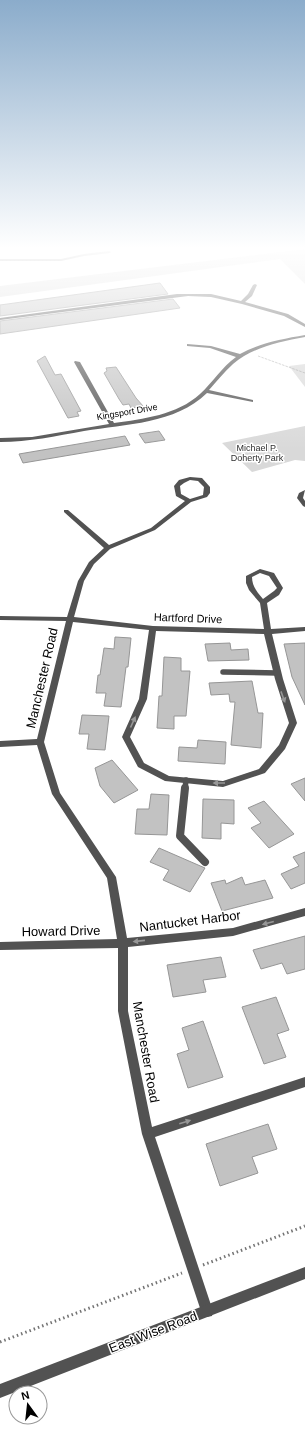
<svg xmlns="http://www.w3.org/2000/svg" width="305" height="1433" viewBox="0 0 305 1433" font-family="Helvetica,sans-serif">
<rect width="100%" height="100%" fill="#fff"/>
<g fill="#d9d9d9">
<polygon points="305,249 305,284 280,259 0,297 0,286"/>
<polygon points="305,364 305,387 289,366"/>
<polygon points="305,426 305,461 295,460 252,472 222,443"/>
</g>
<g fill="#c2c2c2" stroke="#969696">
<polygon points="160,283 168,294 0,316 0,305"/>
<polygon points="173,299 180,308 0,334 0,321"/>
<polygon points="45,356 55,375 61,374 81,411 77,412 79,416 68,418 37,361"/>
<polygon points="116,367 136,398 143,406 131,408 129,404 123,405 119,399 104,373 107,371 106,368"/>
<polygon points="159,431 165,440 145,443 139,434"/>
<polygon points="125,436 130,445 23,463 19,454"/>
<polygon points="115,637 131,638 128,667 126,667 121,707 104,706 106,693 96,693 98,675 100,675 104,648 114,649"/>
<polygon points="230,643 231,650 248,649 249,660 208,661 205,644"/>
<polygon points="305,643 305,705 292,677 284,644"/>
<polygon points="164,657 181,658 181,671 190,671 186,716 174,716 174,729 157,728 159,696 162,696"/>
<polygon points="252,681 258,713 263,713 261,748 231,745 235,702 230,702 229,694 211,695 209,683"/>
<polygon points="82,715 109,716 105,750 87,749 89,734 79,734"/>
<polygon points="198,740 226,742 225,764 178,761 179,747 197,748"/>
<polygon points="112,760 138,790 114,803 100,786 95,768"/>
<polygon points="305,778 305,801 291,784"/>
<polygon points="151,794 169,795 167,835 135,834 137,809 149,809"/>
<polygon points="203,799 234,800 234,824 221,823 221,839 202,838"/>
<polygon points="264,801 294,834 269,848 251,828 261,823 248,808"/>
<polygon points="159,848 205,868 190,892 163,880 169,870 150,862"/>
<polygon points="305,852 305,883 291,889 281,874 299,866 293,857"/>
<polygon points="242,877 245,885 265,880 273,898 222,911 211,883 225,880 226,884"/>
<polygon points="305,936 305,969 287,974 282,963 261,969 253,950"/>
<polygon points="221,957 226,977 203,980 206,992 173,997 167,965"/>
<polygon points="276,997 289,1030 277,1034 286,1057 264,1064 242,1007"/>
<polygon points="203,1021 223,1077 188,1088 177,1054 189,1050 182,1028"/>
<polygon points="268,1124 277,1149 252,1157 258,1173 220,1186 206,1144"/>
</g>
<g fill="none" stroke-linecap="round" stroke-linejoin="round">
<polyline stroke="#747474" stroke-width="1" stroke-dasharray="0.5 1" stroke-linecap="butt" points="258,356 305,373"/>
<g stroke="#747474" stroke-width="3" stroke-dasharray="1.5 3" stroke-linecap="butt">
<polyline points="203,1265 305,1226"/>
<polyline points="0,1342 182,1273"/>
</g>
<g stroke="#525252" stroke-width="5.5">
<polyline points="223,672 277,673"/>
<polyline points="185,789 186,780"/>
</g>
<polyline stroke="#525252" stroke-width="8" points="185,788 180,836 205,862"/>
<g fill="#525252" fill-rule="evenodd">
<polygon points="109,251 111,252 110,253 84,256 61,261 0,261 0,259 61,259 84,254"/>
<polygon points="255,284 257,285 252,296 245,302 288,314 305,324 305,327 284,316 242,304 211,297 188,296 0,320 0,318 177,294 211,294 241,301 248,294 253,285"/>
<path d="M305 335V337C279 342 253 347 233 364 224 372 217 381 209 390L253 400V402L207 393C175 424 126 424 84 431 56 436 29 442 0 442V438L32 437 109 424 74 362 75 361 80 362 114 423C143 419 177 415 200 394 213 382 222 367 236 357L210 348 187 346V344L211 346 240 354C260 343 282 339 305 335Z"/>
<path d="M190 477 202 478 210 487V493L207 497 191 502 155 530 110 549 94 564 84 581 74 617 153 626 264 629 260 603 249 590 246 583V576L260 569 274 573 283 588 279 595 267 603 271 629 305 627V631L272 634 283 679 297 723 285 749 265 773 223 787 165 781 138 767 122 737 139 699 149 630 73 622 44 742 60 793 116 877 127 938 233 928 305 908V916L233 936 128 947V1011L152 1127 305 1077V1087L155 1137 213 1311 212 1316 207 1317 202 1316 201 1311 142 1134 118 1011V948L0 950V942L117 939 107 878 52 794 37 745 0 747V741L37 739 66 621 0 620V616L67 617 78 581 89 562 104 548 64 512V510H68L109 545 151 528 185 501 176 496 174 486 179 480ZM190 480 198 481 204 487 203 495 190 499 181 494 180 486 184 483ZM260 573 269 576 277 588 274 591 263 599C257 592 252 586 252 577ZM156 631 264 634 275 679 289 723 279 745 259 769 223 781 169 776 144 763 130 737 147 699Z"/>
<polygon points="305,490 303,498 305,501 305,507 303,506 297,498 299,493"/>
</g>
<polygon fill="#525252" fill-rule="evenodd" points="305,1267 305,1279 0,1398 0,1384"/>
</g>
<defs><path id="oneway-solid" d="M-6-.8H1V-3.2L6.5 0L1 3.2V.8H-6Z"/></defs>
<g fill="#979797">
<use href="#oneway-solid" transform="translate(283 697) rotate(70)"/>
<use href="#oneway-solid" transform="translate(133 722) rotate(-66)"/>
<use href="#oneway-solid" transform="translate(219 783) rotate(180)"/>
<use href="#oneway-solid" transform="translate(268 923) rotate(165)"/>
<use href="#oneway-solid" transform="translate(139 941) rotate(174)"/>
<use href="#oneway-solid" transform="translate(185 1122) rotate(-18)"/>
</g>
<linearGradient id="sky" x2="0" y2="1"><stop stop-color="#8baccb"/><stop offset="0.55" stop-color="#fff"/><stop offset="1" stop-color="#fff" stop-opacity="0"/></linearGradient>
<rect width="305" height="450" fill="url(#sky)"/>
<g text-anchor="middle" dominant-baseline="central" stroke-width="3" stroke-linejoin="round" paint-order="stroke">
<g font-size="9" fill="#000" stroke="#fff">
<text transform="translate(127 412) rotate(-10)">Kingsport Drive</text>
</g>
<g font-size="9" fill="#303030" stroke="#fff">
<text x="257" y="448">Michael P.<tspan x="257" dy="10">Doherty Park</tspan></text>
</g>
<g font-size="11" fill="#000" stroke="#fff">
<text transform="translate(188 618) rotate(2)">Hartford Drive</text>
</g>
<g font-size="13" fill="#000" stroke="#fff">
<text transform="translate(42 678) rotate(-77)">Manchester Road</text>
<text transform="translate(190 921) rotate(-7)">Nantucket Harbor</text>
<text transform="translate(61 931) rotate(-1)">Howard Drive</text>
<text transform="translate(146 1052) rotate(80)">Manchester Road</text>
<text transform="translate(153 1332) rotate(-21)">East Wise Road</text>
</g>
</g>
<g transform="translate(28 1405) rotate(345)"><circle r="19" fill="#ffffff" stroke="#999999"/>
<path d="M0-3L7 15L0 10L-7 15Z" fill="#000000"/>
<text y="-6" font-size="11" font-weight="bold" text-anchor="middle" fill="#000000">N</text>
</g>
</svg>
